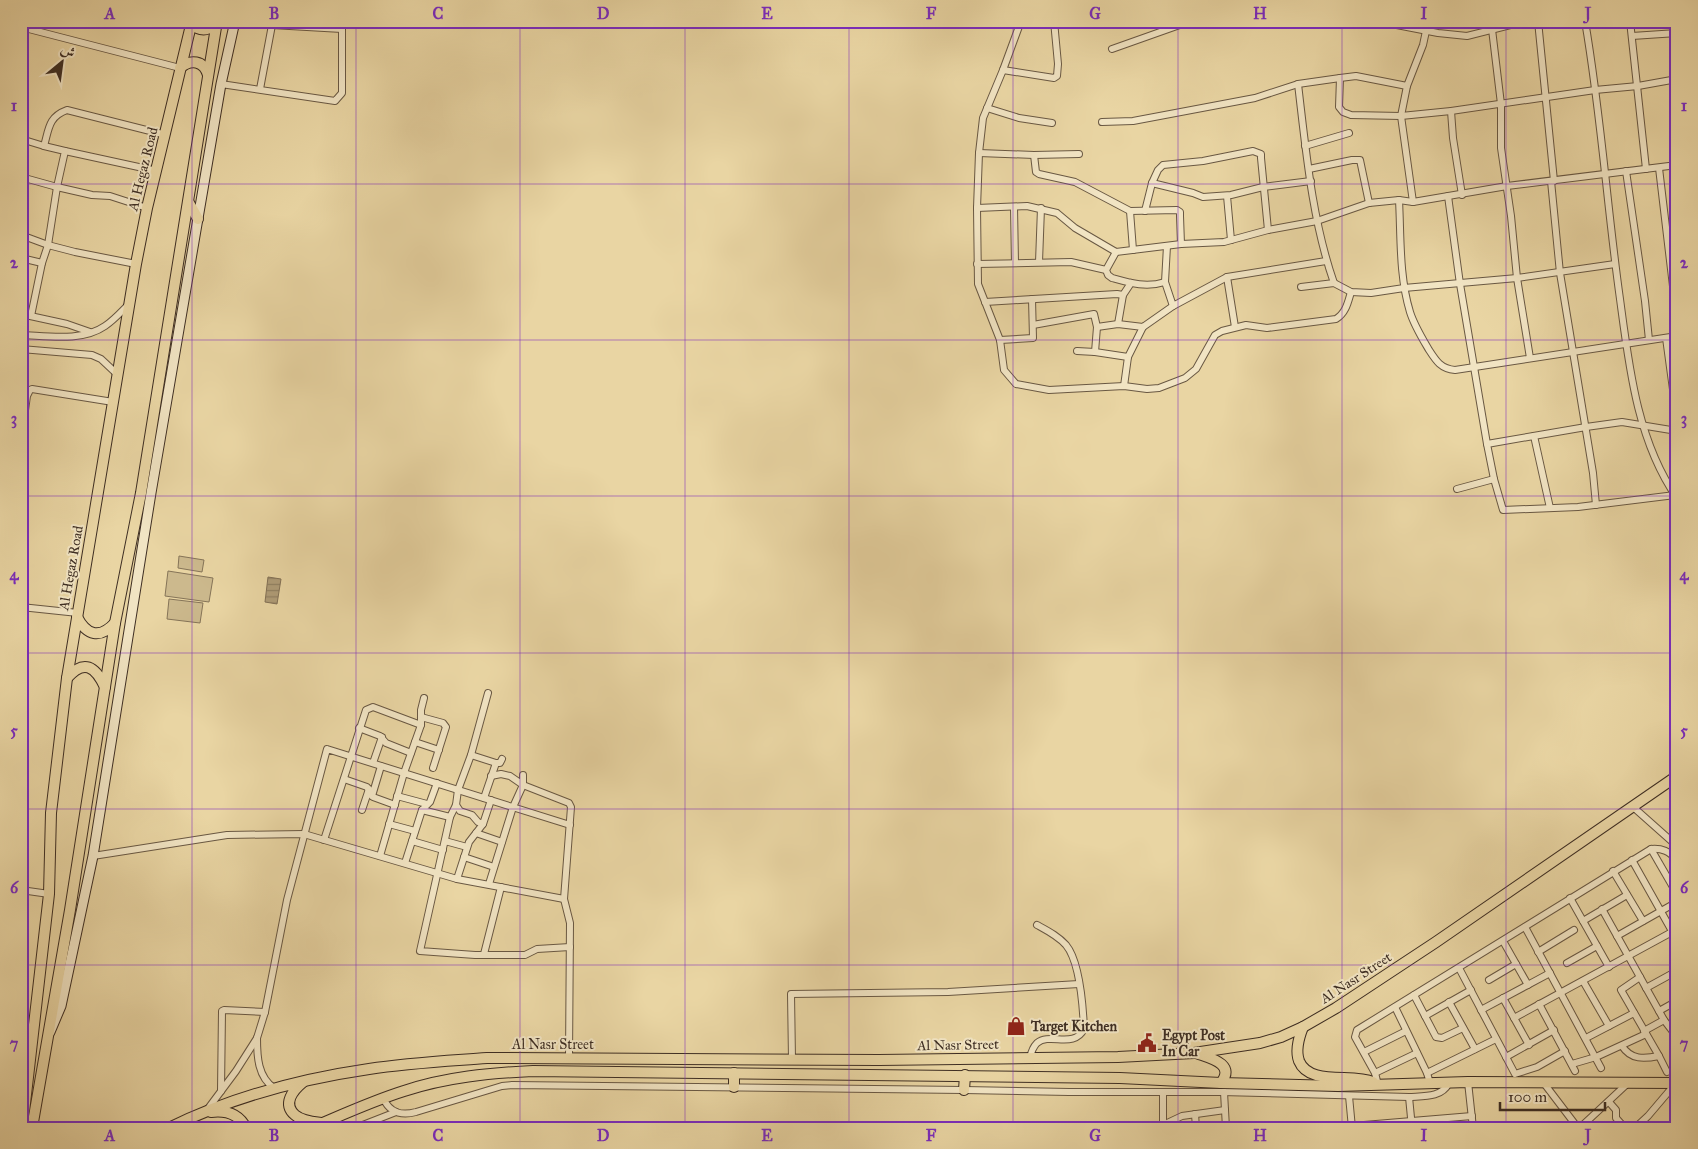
<svg xmlns="http://www.w3.org/2000/svg" width="1698" height="1149" viewBox="0 0 1698 1149" font-family="'IM FELL Great Primer',Amiri,serif">
<defs>
<pattern id="water-rules" width="6" height="5" patternUnits="userSpaceOnUse" patternTransform="scale(1.25)"><rect width="6" height="5" fill="#af9c77"/><path d="M0 2.5h6" fill="none" stroke="#908061"/></pattern>
</defs>
<rect width="100%" height="100%" fill="#e9d5a3"/>
<filter id="stains"><feTurbulence type="fractalNoise" baseFrequency=".004" numOctaves="4"/><feColorMatrix values="0 0 0 0 .2 0 0 0 0 .09 0 0 0 0 .02 0 0 0 .5 -.17"/></filter>
<radialGradient id="worn" r=".72"><stop offset=".6" stop-color="#630" stop-opacity="0"/><stop offset="1" stop-color="#630" stop-opacity=".3"/></radialGradient>
<g fill="#ccb98d" stroke="#857458">
<polygon points="179,556 204,560 202,572 178,568"/>
<polygon points="168,571 213,578 209,602 165,596"/>
<polygon points="169,599 203,603 200,623 167,619"/>
</g>
<polygon fill="url(#water-rules)" stroke="#827055" points="268,577 281,579 277,604 265,602"/>
<g fill="none" stroke-linecap="round" stroke-linejoin="round">
<g stroke="#695843" stroke-width="8">
<g id="minor">
<polyline points="248,21 272,25 342,29"/>
<path d="M1021 21 1003 70 983 118 979 153 977 208 978 284 1000 340 1004 370 1016 384 1049 390 1124 386 1147 389 1159 388 1185 378 1196 369 1215 335 1222 331 1246 325 1267 328 1336 319C1346 313 1348 302 1351 292"/>
<polyline points="1376,21 1438,33 1467,36 1527,21"/>
<polyline points="1425,21 1426,31 1423,45 1407,86 1401,116 1413,202 1507,186 1677,165"/>
<polyline points="1491,21 1501,104 1501,148 1511,216 1517,278 1530,358"/>
<polyline points="1538,21 1554,181"/>
<path d="M1585 21C1601 113 1607 207 1620 299 1629 366 1637 441 1677 498"/>
<polyline points="1630,21 1646,169"/>
<polyline points="21,27 180,68"/>
<polyline points="36,30 39,21"/>
<polyline points="1632,36 1677,33"/>
<polyline points="1112,49 1191,21"/>
<polyline points="1003,70 1054,78 1057,76 1058,64 1054,21"/>
<polyline points="1340,78 1339,107 1343,112 1351,115 1401,116 1451,111 1595,90 1638,86 1677,79"/>
<polyline points="221,84 335,101 342,93 342,21"/>
<path d="M1298 84C1306 151 1312 220 1334 283"/>
<polyline points="260,89 272,25"/>
<polyline points="987,108 1019,118 1052,123"/>
<polyline points="1451,111 1453,138 1462,195"/>
<polyline points="1102,122 1133,121 1255,98 1298,84 1340,78 1356,76 1407,86"/>
<polyline points="21,139 44,146"/>
<polyline points="1305,146 1349,133"/>
<polyline points="65,151 157,171"/>
<polyline points="979,153 1034,155 1079,154"/>
<polyline points="1034,155 1036,172 1039,174 1075,182 1130,211 1177,210 1180,212 1180,216 1181,244"/>
<polyline points="1659,168 1677,320"/>
<polyline points="1309,169 1352,160 1360,160 1369,203"/>
<polyline points="1626,171 1645,301 1649,340"/>
<path d="M21 177 57 187 65 151 44 146C49 129 48 117 67 110L166 135"/>
<polyline points="1551,181 1560,273 1593,473 1596,505"/>
<polyline points="1152,183 1158,170 1163,165 1203,161 1253,151 1261,154 1261,158 1268,230"/>
<polyline points="1227,196 1231,240"/>
<polyline points="1448,196 1460,284 1487,444 1494,479 1503,510 1578,507 1675,495"/>
<path d="M1399 200C1401 237 1399 276 1410 312 1414 325 1422 338 1429 350 1436 361 1441 369 1455 370L1677 336"/>
<polyline points="1014,207 1015,263"/>
<polyline points="977,208 1027,206 1057,213 1075,228 1116,252"/>
<polyline points="1130,211 1133,250"/>
<polyline points="1145,211 1152,183 1193,193 1203,197 1231,195 1263,187 1311,181"/>
<polyline points="21,235 48,245 75,252 136,264"/>
<polyline points="1167,246 1165,282 1173,306 1227,277 1326,261"/>
<polyline points="1116,252 1181,244 1224,242 1268,230 1317,221 1369,203 1399,200 1413,202"/>
<path d="M1116 252 1106 270 1108 275 1112 278C1130 283 1146 288 1165 282"/>
<polyline points="21,258 42,263"/>
<polyline points="1039,262 1041,208"/>
<polyline points="977,264 1071,262 1106,270"/>
<polyline points="1227,277 1235,327"/>
<polyline points="1301,287 1334,283 1351,292 1371,293 1404,288 1517,278 1615,264"/>
<polyline points="985,302 1117,294 1123,295"/>
<polyline points="21,314 67,324 90,332"/>
<polyline points="31,316 42,263 48,245 57,187 92,195 110,196 147,208"/>
<polyline points="1118,324 1123,295 1131,283"/>
<polyline points="1033,325 1094,314 1097,327 1095,352"/>
<polyline points="1097,327 1118,324 1143,327 1173,306"/>
<path d="M21 335C48 336 82 342 105 326 114 320 121 312 128 305"/>
<polyline points="1666,338 1677,419"/>
<polyline points="1000,340 1033,338 1032,299"/>
<polyline points="21,349 92,355 101,359 117,374"/>
<polyline points="1077,351 1095,352 1128,357"/>
<polyline points="1124,386 1128,357 1143,327"/>
<polyline points="1534,436 1550,508"/>
<polyline points="21,439 27,396 30,390 32,389 113,402"/>
<polyline points="1487,444 1586,427 1622,422 1677,431"/>
<polyline points="1457,489 1494,479"/>
<polyline points="21,607 78,613"/>
<polyline points="488,693 471,755 458,790 456,805 450,817 420,951 475,955 525,955 537,949 570,947"/>
<polyline points="421,717 443,723 446,727 433,768"/>
<polyline points="359,728 380,736 386,743 411,753"/>
<polyline points="415,742 439,750"/>
<polyline points="471,755 496,763"/>
<polyline points="373,763 382,737"/>
<polyline points="491,776 501,774 510,776 523,785 569,803 571,807 564,899 570,923 569,1058"/>
<polyline points="344,779 367,787 373,797 395,805"/>
<polyline points="372,796 381,766"/>
<polyline points="397,796 427,804"/>
<polyline points="484,798 496,763 500,763 502,759"/>
<polyline points="456,805 460,811 472,815 478,822 483,824"/>
<polyline points="1632,806 1677,846"/>
<polyline points="362,810 369,789"/>
<polyline points="422,810 450,817"/>
<polyline points="389,824 415,831"/>
<polyline points="476,833 502,842"/>
<polyline points="324,840 366,710 373,707 421,725"/>
<polyline points="412,841 443,850"/>
<polyline points="445,841 467,847"/>
<polyline points="1651,849 1677,894"/>
<polyline points="93,856 227,835 304,834 457,879 564,899"/>
<polyline points="380,856 404,773 421,725 421,710 424,698"/>
<polyline points="464,857 494,867"/>
<polyline points="1632,860 1677,940"/>
<polyline points="405,863 422,810 430,802 437,783"/>
<polyline points="1613,871 1643,921"/>
<polyline points="457,879 469,842 483,824 491,800"/>
<polyline points="489,884 513,807 523,785 523,775"/>
<polyline points="21,890 49,894"/>
<polyline points="1570,898 1609,967"/>
<polyline points="1602,909 1664,1020 1677,1037"/>
<polyline points="1583,921 1627,895"/>
<polyline points="1525,927 1601,1068"/>
<polyline points="1617,936 1677,902"/>
<polyline points="1503,941 1528,985"/>
<polyline points="1538,952 1574,930"/>
<polyline points="484,954 501,887"/>
<polyline points="1567,963 1597,946"/>
<polyline points="1459,968 1515,1074 1537,1067 1565,1051"/>
<polyline points="1489,980 1516,964"/>
<polyline points="1583,981 1609,1026"/>
<polyline points="1646,988 1677,971"/>
<polyline points="1414,995 1436,1037 1442,1038 1463,1028"/>
<polyline points="1503,998 1529,1045"/>
<polyline points="1449,1002 1475,1049"/>
<polyline points="1539,1004 1575,1071"/>
<polyline points="1395,1007 1427,1073 1430,1083"/>
<polyline points="1481,1010 1550,973"/>
<polyline points="1659,1011 1677,1001"/>
<polyline points="1425,1016 1471,990"/>
<polyline points="1514,1018 1672,932"/>
<polyline points="1644,1031 1664,1020"/>
<path d="M257 1038C257 1057 258 1077 274 1088"/>
<polyline points="1586,1038 1634,1013"/>
<path d="M1622 1046C1631 1060 1644 1059 1659 1056L1621 990 1640 977"/>
<polyline points="1364,1052 1406,1031"/>
<polyline points="1659,1056 1667,1072"/>
<polyline points="1506,1057 1554,1030"/>
<path d="M1030 1058C1031 1053 1033 1047 1037 1043 1050 1032 1074 1049 1084 1029 1083 1007 1080 962 1066 945 1058 936 1048 931 1037 925"/>
<polyline points="792,1059 791,994 948,992 1079,984"/>
<polyline points="1572,1064 1596,1057 1646,1034"/>
<polyline points="1375,1073 1417,1053"/>
<polyline points="1427,1073 1496,1039"/>
<polyline points="1468,1082 1473,1128"/>
<polyline points="1543,1082 1578,1128"/>
<path d="M1378 1085 1375 1073 1355 1037 1357 1030 1651 849C1662 848 1669 851 1677 860"/>
<polyline points="221,1091 222,1011 224,1010 265,1012"/>
<polyline points="1224,1092 1226,1128"/>
<polyline points="1163,1093 1163,1127"/>
<polyline points="1349,1096 1352,1128"/>
<polyline points="1409,1097 1412,1128"/>
<path d="M383 1098C390 1113 401 1116 416 1112L502 1086 512 1085 964 1090 1069 1092H1221L1409 1097C1424 1096 1441 1098 1449 1083"/>
<polyline points="1609,1102 1616,1110 1616,1118 1625,1128"/>
<polyline points="207,1110 236,1071 257,1038 265,1012 287,900 327,749 570,825"/>
<polyline points="1195,1114 1196,1128"/>
<polyline points="1163,1125 1182,1116 1225,1110"/>
<polyline points="1352,1126 1472,1116"/>
<polyline points="355,1128 396,1112"/>
<polyline points="1578,1128 1584,1124 1628,1083"/>
<polyline points="1635,1128 1648,1116 1676,1083"/>
</g>
</g>
<g stroke="#3e2e23" stroke-width="11">
<polyline id="secondary" points="50,1032 61,1006 93,856 151,493 221,84 235,21"/>
</g>
<g stroke="#3e2e23" stroke-width="12">
<g id="primary">
<path d="M194 21 197 28C206 32 211 28 217 21"/>
<path d="M180 68C190 59 204 60 208 75"/>
<polyline points="189,203 198,219"/>
<path d="M77 617C87 636 100 639 115 623"/>
<path d="M67 678C84 659 95 666 105 687"/>
<path d="M1303 1027C1299 1037 1295 1050 1299 1061 1309 1086 1352 1073 1373 1082"/>
<path d="M1196 1053C1209 1058 1236 1063 1221 1083"/>
<path d="M303 1082C293 1090 282 1104 295 1115 302 1121 313 1122 321 1123"/>
<polyline points="734,1087 734,1073"/>
<polyline points="964,1090 965,1075"/>
<path d="M211 1112C226 1110 239 1114 246 1128"/>
<polyline points="21,1126 24,1112 49,894 51,813 67,678 136,264 147,208 192,21"/>
<polyline points="32,1128 70,910 115,623 141,493 217,21"/>
<path d="M169 1128C232 1097 300 1079 369 1069 408 1063 448 1061 487 1058L879 1060 1118 1057 1194 1053 1260 1043 1281 1037 1303 1027 1336 1008 1436 942 1677 776"/>
<path d="M311 1128C342 1115 372 1101 404 1091 446 1077 490 1073 533 1071L1120 1078 1221 1083 1338 1086 1468 1082 1677 1083"/>
</g>
</g>
<use href="#minor" stroke="#f1e4c3" stroke-width="6"/>
<use href="#secondary" stroke="#f1e4c3" stroke-width="9"/>
<use href="#primary" stroke="#e9d5a3" stroke-width="10"/>
</g>
<path fill="none" stroke="#7b2cbf" stroke-width="1" stroke-opacity="0.55" d="M192 21V1128M356 21V1128M520 21V1128M685 21V1128M849 21V1128M1013 21V1128M1178 21V1128M1342 21V1128M1506 21V1128M21 184H1677M21 340H1677M21 496H1677M21 653H1677M21 809H1677M21 965H1677"/>
<defs>
<g id="shop-bare" transform="scale(1.5)"><path d="M-5-2.5h2.3a2.7 3.5 0 0 1 5.4 0H5L5.5 6h-11ZM-1.5-2.5h3a1.5 2.3 0 0 0-3 0Z" fill="#8f2418" stroke="#f1e4c3" stroke-width="2.5" paint-order="stroke"/></g>
<g id="civic-bare" transform="scale(1.5)"><path d="M-.6-6.5H3V-4.5H.6V-3L4-1V1h2V6H-6V1h2V-1L-.6-3ZM-1.2 2.5V6h2.4V2.5Z" fill="#8f2418" stroke="#f1e4c3" stroke-width="2.5" paint-order="stroke"/></g>
</defs>
<g fill-rule="evenodd">
<use href="#shop-bare" x="1016" y="1026"/>
<use href="#civic-bare" x="1147" y="1043"/>
</g>
<g text-anchor="middle" dominant-baseline="central" stroke-width="4" stroke-linejoin="round" paint-order="stroke">
<g font-size="14" fill="#3e2e23" stroke="#f1e4c3">
<text transform="translate(143 169) rotate(-76)">Al Hegaz Road</text>
<text transform="translate(71 568) rotate(-80)">Al Hegaz Road</text>
<text transform="translate(1356 978) rotate(-33)">Al Nasr Street</text>
<text x="553" y="1044">Al Nasr Street</text>
<text transform="translate(958 1045) rotate(-1)">Al Nasr Street</text>
</g>
<g font-size="14" font-weight="bold" fill="#3e2e23" stroke="#f1e4c3" text-anchor="start">
<text x="1031" y="1026">Target Kitchen</text>
<text x="1162" y="1035">Egypt Post<tspan x="1162" dy="16">In Car</tspan></text>
</g>
</g>
<rect width="1698" height="1149" fill="none" stroke="#e9d5a3" stroke-width="55"/>
<g transform="translate(62 62) rotate(29)" stroke="#f1e4c3" stroke-width="4" paint-order="stroke">
<path d="M0-4L9 19L0 12L-9 19Z" fill="#3e2e23"/>
<text y="-8" font-size="14" font-weight="bold" text-anchor="middle" fill="#3e2e23">ش</text>
</g>
<path d="M1500 1102v8h105v-8" fill="none" stroke="#3e2e23" stroke-width="2.5"/>
<text x="1508" y="1102" font-size="15" fill="#3e2e23" stroke="#f1e4c3" stroke-width="4" paint-order="stroke">100 m</text>
<rect x="28" y="28" width="1642" height="1094" fill="none" stroke="#7b2cbf" stroke-width="2"/>
<g font-size="16" text-anchor="middle" font-weight="bold" fill="#7b2cbf">
<text x="110" y="19">A</text>
<text x="274" y="19">B</text>
<text x="438" y="19">C</text>
<text x="603" y="19">D</text>
<text x="767" y="19">E</text>
<text x="931" y="19">F</text>
<text x="1095" y="19">G</text>
<text x="1260" y="19">H</text>
<text x="1424" y="19">I</text>
<text x="1588" y="19">J</text>
<text x="14" y="111">1</text>
<text x="1684" y="111">1</text>
<text x="14" y="268">2</text>
<text x="1684" y="268">2</text>
<text x="14" y="424">3</text>
<text x="1684" y="424">3</text>
<text x="14" y="580">4</text>
<text x="1684" y="580">4</text>
<text x="14" y="736">5</text>
<text x="1684" y="736">5</text>
<text x="14" y="893">6</text>
<text x="1684" y="893">6</text>
<text x="14" y="1049">7</text>
<text x="1684" y="1049">7</text>
<text x="110" y="1141">A</text>
<text x="274" y="1141">B</text>
<text x="438" y="1141">C</text>
<text x="603" y="1141">D</text>
<text x="767" y="1141">E</text>
<text x="931" y="1141">F</text>
<text x="1095" y="1141">G</text>
<text x="1260" y="1141">H</text>
<text x="1424" y="1141">I</text>
<text x="1588" y="1141">J</text>
</g>
<rect width="100%" height="100%" filter="url(#stains)"/>
<rect width="100%" height="100%" fill="url(#worn)"/>
</svg>
